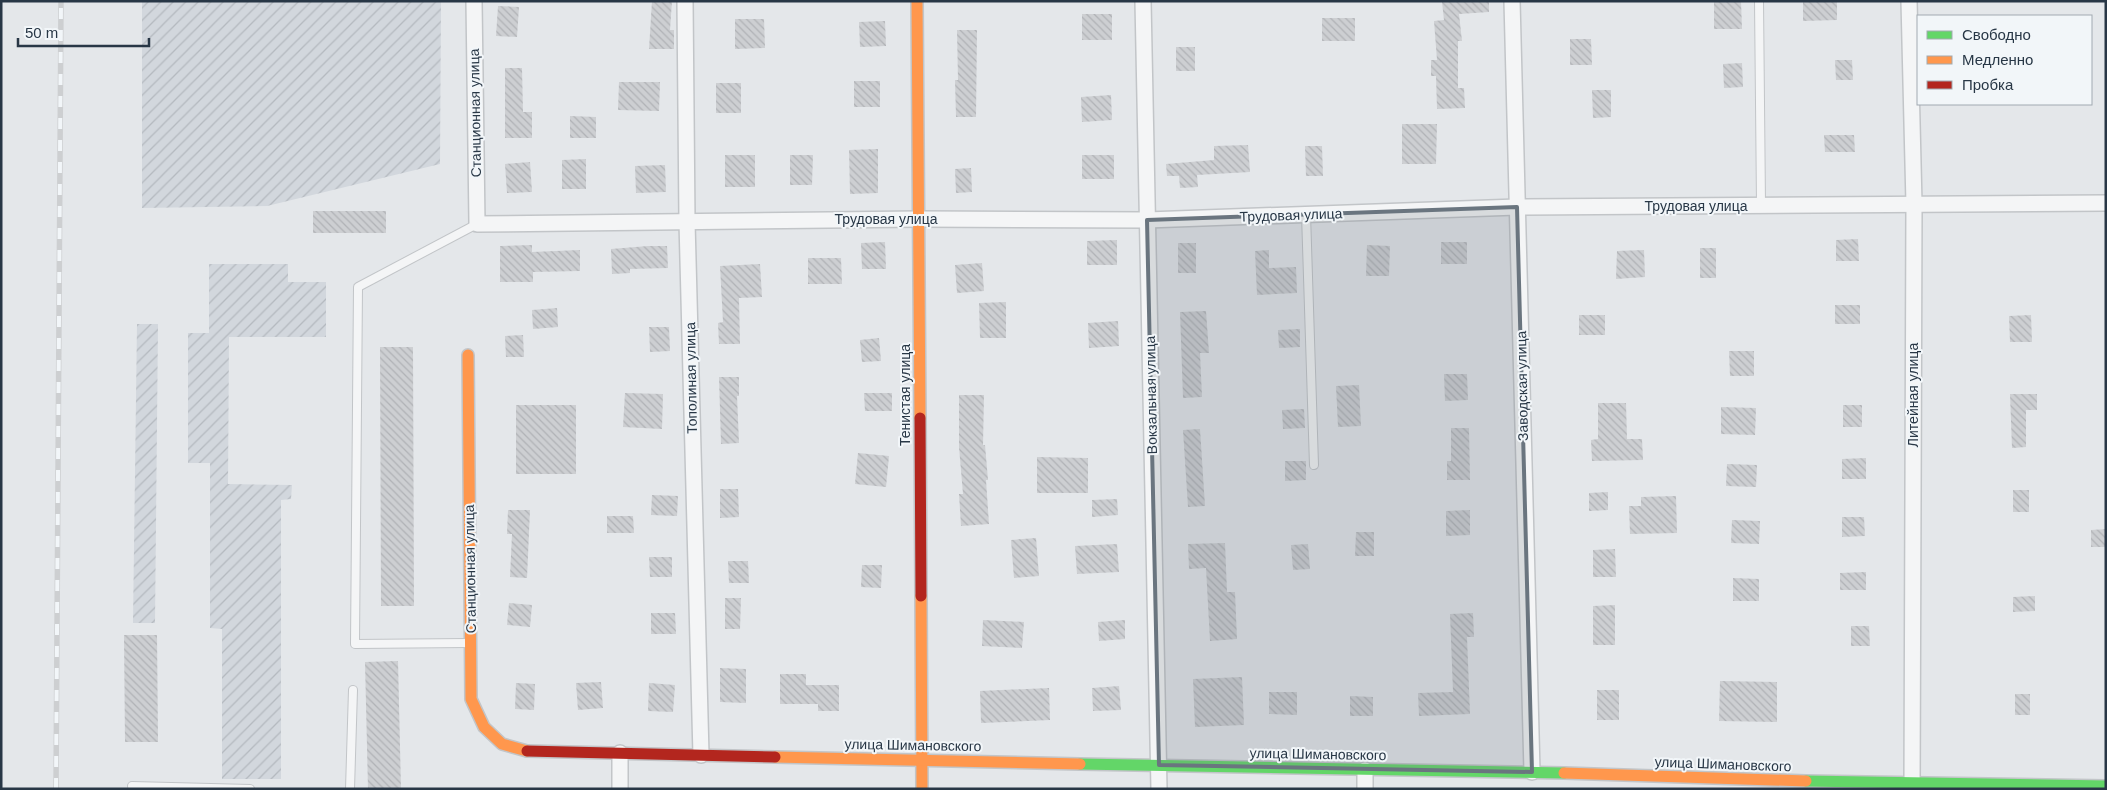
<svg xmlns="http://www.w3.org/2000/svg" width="2107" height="790" viewBox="0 0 2107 790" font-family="Arial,sans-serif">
<defs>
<pattern id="industrial-furrows" width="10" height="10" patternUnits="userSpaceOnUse" patternTransform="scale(1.25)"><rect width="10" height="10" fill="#d2d7dd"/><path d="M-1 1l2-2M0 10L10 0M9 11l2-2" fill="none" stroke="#b4b9bf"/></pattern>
<pattern id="building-back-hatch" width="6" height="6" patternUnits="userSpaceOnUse" patternTransform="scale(1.25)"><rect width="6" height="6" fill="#cdcfd2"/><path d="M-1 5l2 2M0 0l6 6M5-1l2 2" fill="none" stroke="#b0b2b6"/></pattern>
</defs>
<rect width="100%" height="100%" fill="#e4e7ea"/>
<g fill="url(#industrial-furrows)">
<polygon points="142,1 441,1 440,164 267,206 142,208"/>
<polygon points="209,264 288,264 288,282 326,282 326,337 229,337 228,484 292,485 291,499 281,500 281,779 222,779 222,629 210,628 210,463 188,463 188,333 209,333"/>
<polygon points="137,324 158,324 155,623 133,623"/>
</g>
<g fill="url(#building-back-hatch)">
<polygon points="652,1 672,1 670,30 674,30 674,49 649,49"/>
<polygon points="1489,1 1489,12 1459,14 1462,41 1458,41 1458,88 1464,88 1465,108 1437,109 1436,76 1431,76 1431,60 1437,60 1434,21 1444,20 1442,2"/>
<polygon points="1714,1 1741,1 1742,29 1714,29"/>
<polygon points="1837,1 1837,20 1803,21 1803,2"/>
<polygon points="498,6 519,7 517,37 496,36"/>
<rect x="1082" y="14" width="30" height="26"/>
<rect x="1322" y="18" width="33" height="23"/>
<polygon points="735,19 764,19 765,48 735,49"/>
<polygon points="885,21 886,46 860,47 859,22"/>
<polygon points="957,30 977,30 976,117 956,117 955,80 958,80"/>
<polygon points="1570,39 1591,39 1592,65 1570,65"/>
<rect x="1176" y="47" width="19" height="24"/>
<polygon points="1835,60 1852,60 1853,80 1836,80"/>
<polygon points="1742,63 1743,87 1724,88 1723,64"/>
<polygon points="505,68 522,68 523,112 532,112 532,138 505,138"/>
<rect x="854" y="81" width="26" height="26"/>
<polygon points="619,82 660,82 659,111 618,110"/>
<rect x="716" y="83" width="25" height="30"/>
<polygon points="1592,90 1611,90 1611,117 1593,118"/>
<polygon points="1111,95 1112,120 1082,122 1081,97"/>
<polygon points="570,116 596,117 596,138 570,138"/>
<polygon points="1402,124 1437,124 1436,164 1402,164"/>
<polygon points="1824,135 1854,135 1855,152 1825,152"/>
<polygon points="1248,145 1250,172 1197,175 1198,187 1180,188 1179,176 1167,176 1166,164 1214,160 1214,146"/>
<polygon points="1305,146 1322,146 1323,176 1306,176"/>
<polygon points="878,149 878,193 850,194 849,150"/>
<rect x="725" y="155" width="30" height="32"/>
<polygon points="790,155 813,155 812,185 790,185"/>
<rect x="1082" y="155" width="32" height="24"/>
<polygon points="586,159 586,189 562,189 562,160"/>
<polygon points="530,162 532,192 507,193 505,164"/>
<polygon points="665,165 666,192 636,193 635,166"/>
<polygon points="971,168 972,192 956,193 955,169"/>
<rect x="313" y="211" width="73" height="22"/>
<polygon points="1858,239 1859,261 1836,261 1836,240"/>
<polygon points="1117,240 1117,265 1087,265 1087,241"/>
<polygon points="885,242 886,269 862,269 861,243"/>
<rect x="1441" y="242" width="26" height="22"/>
<rect x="1178" y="243" width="18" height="30"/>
<polygon points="532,245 532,252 580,250 580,271 533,272 533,282 500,282 500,246"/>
<polygon points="1367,245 1390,246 1389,276 1366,276"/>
<polygon points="648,246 667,246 668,268 630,269 630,273 612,274 611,249"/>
<rect x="1700" y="248" width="16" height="30"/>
<polygon points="1269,250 1269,268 1296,267 1297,293 1257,295 1255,251"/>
<polygon points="1644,250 1645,277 1616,279 1617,251"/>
<polygon points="808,258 841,258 842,284 808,284"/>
<polygon points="982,263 984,291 957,293 955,265"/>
<polygon points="760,264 762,297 739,298 740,344 719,344 718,323 723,322 720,266"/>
<polygon points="1006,302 1006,338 980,338 979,303"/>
<rect x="1835" y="305" width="25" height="19"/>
<polygon points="557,308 558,327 533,329 532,310"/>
<polygon points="1206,311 1209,353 1200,353 1202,397 1183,398 1180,312"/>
<rect x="1579" y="315" width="26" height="20"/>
<polygon points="2031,315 2032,342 2010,342 2009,316"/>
<polygon points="1118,321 1119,346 1089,348 1088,323"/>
<polygon points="649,327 669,327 670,351 650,352"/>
<polygon points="1300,329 1300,347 1279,348 1278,330"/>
<polygon points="523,335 524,357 506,357 505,336"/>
<polygon points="879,338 881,361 862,362 860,340"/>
<polygon points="380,347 413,347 414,606 381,606"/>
<polygon points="1729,351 1754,351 1754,376 1730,376"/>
<polygon points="1444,374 1467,374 1468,400 1445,401"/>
<polygon points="719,377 739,377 739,396 737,396 739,443 721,444"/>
<polygon points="1359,385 1361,426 1338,427 1336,386"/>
<polygon points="625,393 663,394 662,429 623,427"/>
<polygon points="864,393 892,393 892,411 865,411"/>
<polygon points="2010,394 2037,394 2037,410 2026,410 2026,447 2012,448"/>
<polygon points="959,395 984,395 983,445 985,445 988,480 986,480 989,524 961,526 959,494 963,494 959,447"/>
<polygon points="1598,403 1626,403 1627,439 1642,439 1643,460 1592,461 1591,440 1598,439"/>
<rect x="516" y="405" width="60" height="69"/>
<rect x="1843" y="405" width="19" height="22"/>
<polygon points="1721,407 1756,408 1755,435 1721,434"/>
<polygon points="1304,409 1305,428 1283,429 1282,410"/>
<polygon points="1451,428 1469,428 1470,480 1447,480 1447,461 1451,461"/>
<polygon points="1200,429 1205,506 1188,507 1183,430"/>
<polygon points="858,453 889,456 886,487 855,484"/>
<polygon points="1037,457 1088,458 1088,493 1037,493"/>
<polygon points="1866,458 1866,479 1842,479 1842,459"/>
<polygon points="1285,461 1306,461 1306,480 1285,481"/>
<polygon points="1727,464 1757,465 1756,487 1726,486"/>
<polygon points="720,489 738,489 739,517 720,518"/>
<rect x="2013" y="490" width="16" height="22"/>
<polygon points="1608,492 1608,510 1589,511 1589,493"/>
<polygon points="652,495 678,496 677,516 651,515"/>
<polygon points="1676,496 1677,533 1630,534 1629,506 1641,506 1641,497"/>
<polygon points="1117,499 1118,515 1092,517 1092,500"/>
<polygon points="508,510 530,510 527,578 510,577 512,534 507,534"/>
<polygon points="1470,510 1470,535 1446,536 1446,511"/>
<polygon points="607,516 633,516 634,533 607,533"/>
<polygon points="1842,517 1864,517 1865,536 1842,537"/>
<polygon points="1732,520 1760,521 1759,544 1731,543"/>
<polygon points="2106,529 2106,547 2091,547 2091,530"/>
<polygon points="1356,532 1374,532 1374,556 1355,556"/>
<polygon points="1036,538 1039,576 1014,578 1011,540"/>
<polygon points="1225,543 1227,592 1235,592 1237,639 1210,641 1206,568 1189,569 1188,544"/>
<polygon points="1117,544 1119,572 1077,574 1075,546"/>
<polygon points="1308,544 1310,569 1293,570 1291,545"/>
<polygon points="1615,549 1616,577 1593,577 1593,550"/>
<polygon points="649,557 672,557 672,577 650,577"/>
<polygon points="728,561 748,561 749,583 729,583"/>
<polygon points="862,565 882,565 881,588 861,587"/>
<polygon points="1866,572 1866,590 1840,590 1840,573"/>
<polygon points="1733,578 1759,579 1759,601 1733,601"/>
<polygon points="2035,596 2035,611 2013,612 2013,597"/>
<polygon points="725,598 741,598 740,629 725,629"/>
<polygon points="509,603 532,605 530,627 507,625"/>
<polygon points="1615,605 1615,645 1593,645 1593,606"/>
<polygon points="651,613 675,613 676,634 651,634"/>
<polygon points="1473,613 1474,637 1467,637 1470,714 1419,716 1418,693 1453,692 1450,614"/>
<polygon points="983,620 1024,622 1022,648 982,646"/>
<polygon points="1125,620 1125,639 1099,641 1098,622"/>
<polygon points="1851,626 1869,626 1870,646 1851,646"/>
<polygon points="124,635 157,635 158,742 125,742"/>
<polygon points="398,661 401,789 368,789 365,662"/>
<polygon points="720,668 746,669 746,703 720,702"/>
<polygon points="780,674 806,674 806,685 839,685 839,711 818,711 818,704 780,704"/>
<polygon points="1242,677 1244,725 1195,727 1193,679"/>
<polygon points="1720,681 1777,682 1777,722 1719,721"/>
<polygon points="601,682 603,708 578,710 576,683"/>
<polygon points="516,683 535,684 534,710 515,709"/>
<polygon points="649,683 675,685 673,712 648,711"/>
<polygon points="1119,686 1121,710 1093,711 1092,688"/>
<polygon points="1049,688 1050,720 981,723 980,691"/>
<rect x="1597" y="690" width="22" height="30"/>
<polygon points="1269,692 1297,692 1297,715 1269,714"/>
<rect x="2015" y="694" width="15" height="21"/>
<polygon points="1350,696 1373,697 1373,716 1350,716"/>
</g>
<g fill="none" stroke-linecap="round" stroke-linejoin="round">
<g stroke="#c2c5c8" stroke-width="10">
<g id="lane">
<polyline points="1759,1 1761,205"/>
<polyline points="1306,214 1314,465"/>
<polyline points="468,643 355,644 358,287 477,224"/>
<polyline points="132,786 250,789"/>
<polyline points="350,789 353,690"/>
</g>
</g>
<g stroke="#c2c5c8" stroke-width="18">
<g id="street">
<polyline points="474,1 477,224 919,219 1147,220 1517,207 2106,203"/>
<polyline points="685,1 687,222 701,755"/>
<polyline points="1143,1 1159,789"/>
<polyline points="1512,1 1532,772"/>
<polyline points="1909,1 1914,204 1912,789"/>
<polyline points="620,789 620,753"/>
<polyline points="1365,789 1365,770"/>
</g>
</g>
<g stroke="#c2c5c8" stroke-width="14">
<g id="fast">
<polyline points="1080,764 1564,773"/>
<polyline points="1806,781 2106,786"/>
</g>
</g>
<g stroke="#c2c5c8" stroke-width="14">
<g id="slow">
<polyline points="917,1 920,418"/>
<polyline points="468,355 471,699 484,727 502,744 527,751"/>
<polyline points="921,596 922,789"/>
<polyline points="775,757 1080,764"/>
<polyline points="1564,773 1806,781"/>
</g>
</g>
<g stroke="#c2c5c8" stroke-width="14">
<g id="jam">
<polyline points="920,418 921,596"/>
<polyline points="527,751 775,757"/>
</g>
</g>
<use href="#lane" stroke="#f4f5f6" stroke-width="8"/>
<use href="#street" stroke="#f4f5f6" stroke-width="15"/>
<use href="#fast" stroke="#63d668" stroke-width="11"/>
<use href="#slow" stroke="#ff974d" stroke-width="11"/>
<use href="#jam" stroke="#b3261e" stroke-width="11"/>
<g stroke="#cdcfd1" stroke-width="5.5">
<polyline id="rail" points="56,789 61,1"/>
</g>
<use href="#rail" stroke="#f2f6f9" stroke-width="4" stroke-dasharray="11" stroke-linecap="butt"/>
</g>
<path fill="#6a757f" fill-opacity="0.2" stroke="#6a757f" stroke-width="4" stroke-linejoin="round" d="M1517 207 1532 772 1159 765 1147 220Z"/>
<g text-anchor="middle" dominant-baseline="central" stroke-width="4" stroke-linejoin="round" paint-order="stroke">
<g font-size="14" fill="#283746" stroke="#f2f6f9">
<text transform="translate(475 113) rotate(-91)">Станционная улица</text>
<text x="1696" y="206">Трудовая улица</text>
<text transform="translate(1291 215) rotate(-2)">Трудовая улица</text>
<text x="886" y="219">Трудовая улица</text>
<text transform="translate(691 378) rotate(-91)">Тополиная улица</text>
<text transform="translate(1522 386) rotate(-91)">Заводская улица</text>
<text transform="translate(905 395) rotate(-90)">Тенистая улица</text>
<text transform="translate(1151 395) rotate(-91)">Вокзальная улица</text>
<text transform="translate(1913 395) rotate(-90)">Литейная улица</text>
<text transform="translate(470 569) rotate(-91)">Станционная улица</text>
<text transform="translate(913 745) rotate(1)">улица Шимановского</text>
<text transform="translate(1318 754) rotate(1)">улица Шимановского</text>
<text transform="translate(1723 764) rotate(2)">улица Шимановского</text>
</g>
</g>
<rect width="2107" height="790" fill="none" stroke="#283746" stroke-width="5"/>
<rect x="1917" y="15" width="175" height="90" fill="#f2f6f9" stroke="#a1aab1"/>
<rect x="1927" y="31" width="25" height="8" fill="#63d668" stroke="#a1aab1"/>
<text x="1962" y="40" font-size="15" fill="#283746">Свободно</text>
<rect x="1927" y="56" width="25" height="8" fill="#ff974d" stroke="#a1aab1"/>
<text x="1962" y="65" font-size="15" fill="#283746">Медленно</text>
<rect x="1927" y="81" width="25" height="8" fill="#b3261e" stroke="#a1aab1"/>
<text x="1962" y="90" font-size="15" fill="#283746">Пробка</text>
<path d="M18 38v8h131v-8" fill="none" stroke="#283746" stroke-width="2.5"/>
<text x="25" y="38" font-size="15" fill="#283746" stroke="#f2f6f9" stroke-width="4" paint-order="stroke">50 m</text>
</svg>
